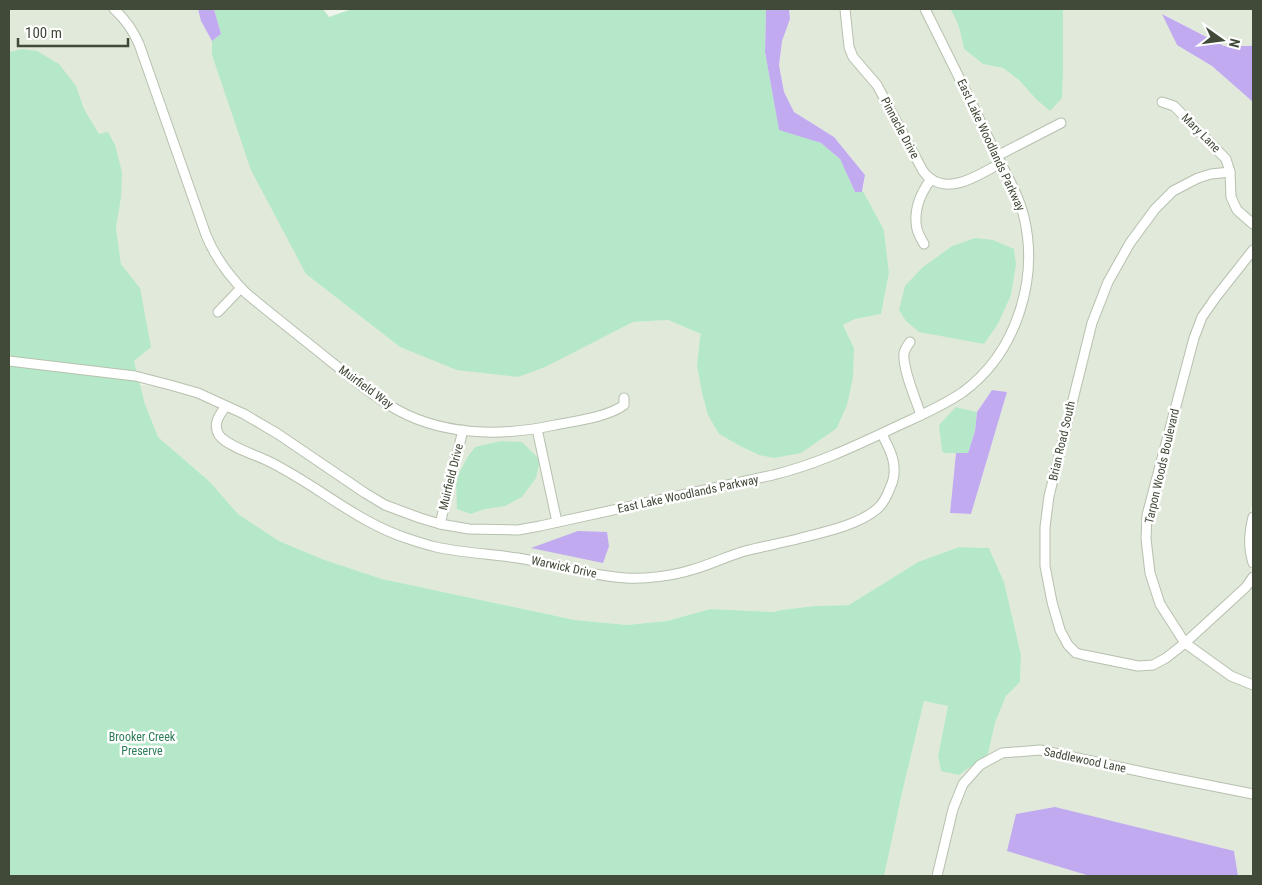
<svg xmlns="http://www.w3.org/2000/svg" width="1262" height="885" viewBox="0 0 1262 885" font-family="'Roboto Condensed',sans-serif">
<rect width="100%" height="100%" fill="#eff5eb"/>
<g fill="#e0e9da" fill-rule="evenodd">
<polygon points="9,9 108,9 123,23 133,40 207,249 220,270 236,288 212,312 219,317 242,294 365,394 457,434 436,519 387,502 226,400 183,385 137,373 134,361 140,288 121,264 116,228 121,198 99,134 84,109 76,86 22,49 9,52"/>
<path d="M120 9H198L201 21 212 41V55L306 274 400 347 500 374 518 377 599 339 633 322 668 320 701 334 700 337 697 366 702 393 719 434 740 446 759 455 837 428 847 405 854 348 843 325 855 319 881 314 889 273 884 230 863 191 865 175 834 137 794 112 784 92 779 65 782 41 790 19 789 9H840L845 47 873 87 926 179 918 192 912 210 913 230 921 249 929 246 921 229 920 211 925 195 933 184 939 186 999 169 1017 209 1023 236 1025 255 1022 288 1012 321 997 349 988 362 968 383 942 401 924 409 910 368 908 359 909 350 915 341 908 337 901 347 900 353 916 413 843 447 788 468 539 522 517 526H470L445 521 466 435 538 433 582 424 615 415 623 411 628 406 629 395 621 394 620 403 612 408 579 417 536 425 484 428 459 426 430 420 393 403 371 388 249 290 227 266 215 246 210 234 143 43 136 28ZM975 238 1016 265 1011 295 998 324 984 344 939 335 923 267 952 246ZM522 442 485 509 471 514Z"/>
<polygon points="849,9 921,9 995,162 960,179 950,181 940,179 933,176 926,169 881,83 856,55 853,46"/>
<path d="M930 9H950L956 18 961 31 964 49 983 64 1003 68 1019 80 1036 99 1062 98 1063 73V9H1253V45L1250 46H1224L1163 14 1177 45 1212 66 1253 102V219L1241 208 1236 196 1235 175 1229 157 1177 103 1159 97 1156 104 1172 109 1222 161 1225 169 1196 174 1126 240 1104 280 1088 322 1045 494 1041 526 1040 565 1048 603 1064 647 1139 670 1185 648 1229 679 1253 689V790L1158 771 1041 747 977 762 959 782 949 808 933 876H884L902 793 924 701 948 706 938 756 941 771 988 754 995 723 1006 696 1020 682 1021 655 1004 582 989 548 959 547 918 562 849 605 815 606 781 610 775 612 710 609 667 621 627 625 575 620 382 579 322 559 279 541 238 514 210 482 158 437 145 404 140 385 162 386 197 397 220 407 213 418V430L268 465 405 542 652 581 684 577 748 555 794 544 885 506 890 499 896 486 898 468 897 460 888 435 947 407 974 389 995 367 1005 353 1020 323 1026 306 1033 273 1034 256 1031 235 1028 217 1002 157 1067 124 1063 118 999 150ZM992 390 1007 392 971 514 950 513 956 453H945L956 407 977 412Z"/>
<polygon points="1226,176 1234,213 1253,229 1253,243 1212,295 1198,316 1190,337 1143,514 1146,574 1180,642 1164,655 1151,662 1138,663 1078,649 1072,643 1064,629 1056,602 1049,566 1050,527 1053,496 1096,324 1112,283 1134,245 1159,211 1176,194 1199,181 1212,178"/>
<polygon points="1253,257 1253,500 1246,530 1245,547 1251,569 1249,576 1243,584 1186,636 1164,603 1154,573 1150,539 1152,516 1198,339 1206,319 1220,300"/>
<polygon points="228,410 242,417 276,437 383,509 404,517 435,527 470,533 541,530 791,475 821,465 880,439 889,461 889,476 888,483 883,495 875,505 868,511 846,521 791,537 718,557 681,569 628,574 595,570 518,554 446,545 408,535 381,523 357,510 272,459 231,440 223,433 221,429 221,420"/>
<polygon points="1253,584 1253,681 1233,673 1191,642"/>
<polygon points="1040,754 1253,798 1253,876 1238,876 1234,851 1069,869 1090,876 941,876 957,810 966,786 983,768 1004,757"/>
</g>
<g fill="#b5e8c8">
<polygon points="214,9 323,9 329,17 352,9 766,9 765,52 779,129 821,143 840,159 855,192 862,192 863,191 884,230 889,273 881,314 855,319 843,325 854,348 853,377 847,405 837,428 801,453 774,458 759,455 740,446 719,434 708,415 702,393 697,366 700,337 701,334 668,320 633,322 545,367 518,377 457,370 400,347 306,274 251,170 212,55 212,41 221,34"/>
<path d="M950 9H1063V73L1062 98 1050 111 1036 99 1019 80 1003 68 983 64 964 49C961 34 959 22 950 9Z"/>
<polygon points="22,49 37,51 59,64 76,86 84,109 99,134 108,132 115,145 122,172 121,198 116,228 121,264 140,288 151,347 134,361 137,373 9,357 9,52"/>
<polygon points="975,238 993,240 1014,249 1016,265 1011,295 998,324 984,344 919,332 906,321 899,310 905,286 923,267 952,246"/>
<polygon points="9,364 139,381 145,404 158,437 210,482 238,514 279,541 322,559 382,579 575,620 627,625 667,621 710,609 774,612 781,610 815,606 849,605 918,562 959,547 989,548 1004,582 1021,655 1020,682 1006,696 995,723 988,754 959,775 941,771 938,756 948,706 924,701 902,793 884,876 9,876"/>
<polygon points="956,407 977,412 975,431 968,453 945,453 942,451 939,425"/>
<polygon points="501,441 522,442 540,460 536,478 522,497 505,506 485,509 471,514 457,509 456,479 467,458 475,447"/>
</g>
<g fill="#c1aaf0">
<polygon points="198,9 214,9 221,34 212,41 201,21"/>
<polygon points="766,9 789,9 790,19 782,41 779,65 784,92 794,112 834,137 865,175 862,192 855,192 840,159 821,143 779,130 765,52"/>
<polygon points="1162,14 1224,46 1250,46 1253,45 1253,102 1212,66 1177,45"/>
<polygon points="992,390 1007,392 971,514 950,513 956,453 968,453 975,431 977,412"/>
<polygon points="578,531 607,532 609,546 603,563 531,548"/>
<polygon points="1055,807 1234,851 1238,876 1090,876 1007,851 1016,814"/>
</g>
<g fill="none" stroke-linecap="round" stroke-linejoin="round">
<g stroke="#b6c1ae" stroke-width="11">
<g id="minor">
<path d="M114 9C125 19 133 30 139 44L206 235C215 257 229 276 246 293 273 316 301 337 329 360 348 375 368 392 389 405 438 436 500 437 555 425 575 421 608 417 624 405V398"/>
<path d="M845 9 849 47 853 57 877 85 923 171C925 174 928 177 931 179 953 194 981 173 1001 163"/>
<polyline points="1162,102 1174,106 1226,159 1230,172 1231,197 1237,210 1253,224"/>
<polyline points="997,156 1061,123"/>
<polyline points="1230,172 1211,174 1198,178 1173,191 1155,209 1130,243 1108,282 1092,323 1049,496 1045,527 1045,566 1052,602 1060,630 1068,645 1076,653 1084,655 1138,666 1153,665 1166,658 1185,643 1246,587 1253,577"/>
<path d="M924 244C922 240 918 234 917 229 913 211 920 194 931 179"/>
<polyline points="1253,250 1216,297 1202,317 1194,338 1147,515 1146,539 1150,573 1160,604 1185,643 1231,676 1253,685"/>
<polyline points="218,312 241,288"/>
<path d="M910 342C907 346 905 349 904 353 902 368 916 400 921 415"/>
<path d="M9 361 135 376 170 385 198 393 244 414 278 434 365 493 385 505 420 518 440 524 469 529 518 530 540 526 773 475C814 465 851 448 889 430 914 418 940 408 963 392 1016 353 1039 280 1024 217 1018 193 1004 170 993 148 971 101 948 55 925 9"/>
<path d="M226 406C220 414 212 424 219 435 227 446 253 454 266 460 315 483 357 523 409 539 418 542 427 545 436 547 463 553 491 554 518 558 554 564 590 576 626 578 646 579 672 576 691 570 710 565 727 556 745 551 764 546 783 543 801 538 825 532 858 525 877 509 883 504 887 496 890 488 894 480 895 469 893 460 891 451 886 442 882 434"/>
<polyline points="537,429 557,522"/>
<path d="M1253 517C1249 534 1248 546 1253 563"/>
<polyline points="440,524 463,430"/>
<polyline points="937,876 953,809 963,784 980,765 1002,753 1040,750 1157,775 1253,794"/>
</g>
</g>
<use href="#minor" stroke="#fff" stroke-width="9"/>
</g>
<g text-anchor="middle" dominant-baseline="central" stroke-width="5" stroke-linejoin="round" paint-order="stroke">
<g font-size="12" fill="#414a39" stroke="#fff">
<text transform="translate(900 128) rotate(62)">Pinnacle Drive</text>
<text transform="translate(1201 133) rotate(45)">Mary Lane</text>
<text transform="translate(991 145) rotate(65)">East Lake Woodlands Parkway</text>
<text transform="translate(366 387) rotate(36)">Muirfield Way</text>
<text transform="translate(1062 441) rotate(-77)">Brian Road South</text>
<text transform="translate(1162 466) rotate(-77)">Tarpon Woods Boulevard</text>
<text transform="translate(451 477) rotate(-76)">Muirfield Drive</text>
<text transform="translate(688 494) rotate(-12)">East Lake Woodlands Parkway</text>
<text transform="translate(564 567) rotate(12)">Warwick Drive</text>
<text transform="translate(1085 760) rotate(12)">Saddlewood Lane</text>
</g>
<g font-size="12" fill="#2c7c57" stroke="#fff">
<text x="142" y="737">Brooker Creek<tspan x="142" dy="14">Preserve</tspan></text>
</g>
</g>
<rect width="1262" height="885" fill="none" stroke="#414a39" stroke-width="20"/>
<g transform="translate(1222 40) rotate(104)" stroke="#ffffff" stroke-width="4" paint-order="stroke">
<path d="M0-4L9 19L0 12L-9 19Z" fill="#414a39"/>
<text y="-8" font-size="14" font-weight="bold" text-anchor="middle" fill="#414a39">N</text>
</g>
<path d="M18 38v8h110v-8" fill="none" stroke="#414a39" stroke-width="2.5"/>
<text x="25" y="38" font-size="15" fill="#414a39" stroke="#ffffff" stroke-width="4" paint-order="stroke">100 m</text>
</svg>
